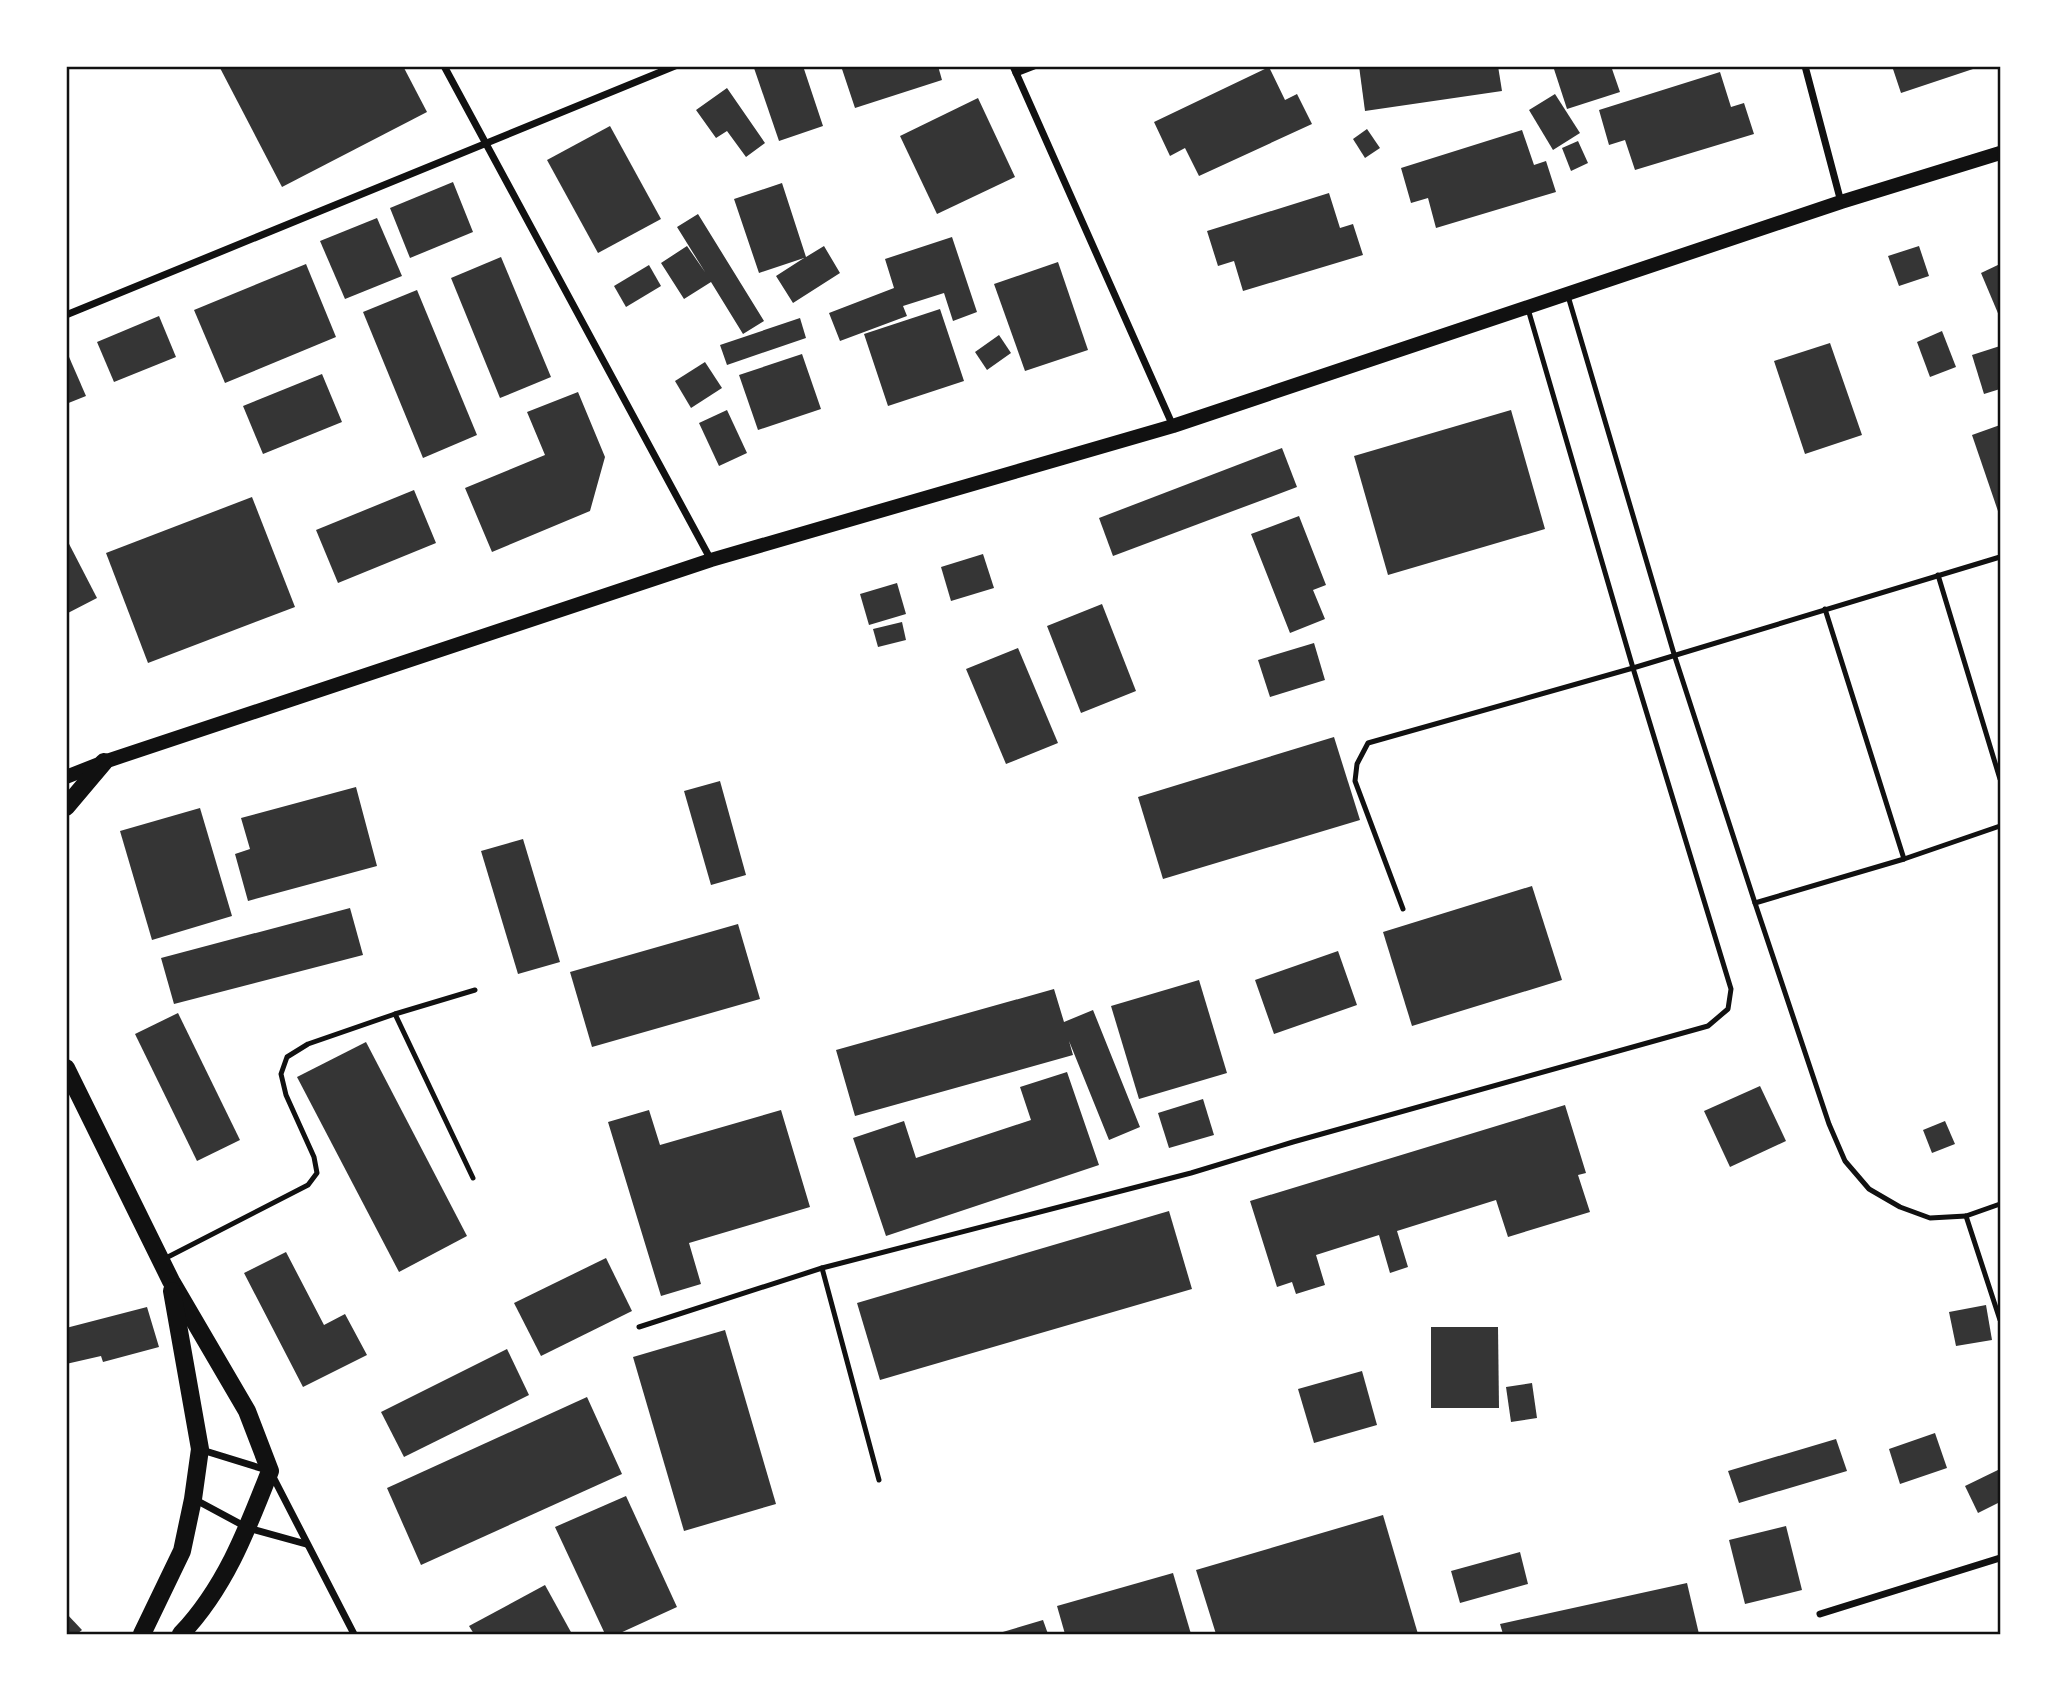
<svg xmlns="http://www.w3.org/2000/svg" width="2067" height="1701" viewBox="0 0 2067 1701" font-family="Quicksand,sans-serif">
<rect width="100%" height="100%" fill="#fff"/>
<g fill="#353535">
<polygon points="219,66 403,66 427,112 282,187"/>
<polygon points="759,66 803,66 823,126 779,141 754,68"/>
<polygon points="841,66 938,66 942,80 855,108"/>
<polygon points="1359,66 1498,66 1502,91 1365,111"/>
<polygon points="1553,66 1611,66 1620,92 1567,109"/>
<polygon points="1892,66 1979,66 1979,67 1901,93"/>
<polygon points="1269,67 1285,100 1297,94 1312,124 1199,176 1185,148 1170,156 1154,122"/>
<polygon points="1720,72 1731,107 1744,103 1754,134 1635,170 1625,140 1609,145 1599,110"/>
<polygon points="727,88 765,143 746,157 727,131 716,138 696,110"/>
<polygon points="1555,94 1580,133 1553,150 1529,110"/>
<polygon points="978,98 1015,177 937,214 900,136"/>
<polygon points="610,126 661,219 598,253 547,160"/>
<polygon points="1367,129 1380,148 1365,158 1353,139"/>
<polygon points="1522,130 1534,165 1546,161 1556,192 1436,228 1428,198 1411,203 1401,168"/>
<polygon points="1578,141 1588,163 1571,171 1562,148"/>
<polygon points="453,182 473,232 410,258 390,208"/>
<polygon points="782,183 806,257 824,246 840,273 793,303 776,276 804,258 759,273 734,199"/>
<polygon points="1329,193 1340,228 1353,224 1363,255 1243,291 1234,261 1218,266 1207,231"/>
<polygon points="698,214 764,321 743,334 711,282 684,299 661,263 687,246 705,272 677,227"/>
<polygon points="377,218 402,276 345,299 320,241"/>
<polygon points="952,237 977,312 953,321 944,293 903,306 907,316 840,341 829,313 894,288 885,259"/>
<polygon points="1919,246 1929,276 1899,286 1888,256"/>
<polygon points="501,257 551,377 500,398 451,278"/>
<polygon points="1058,262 1088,350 1025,371 994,284"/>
<polygon points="306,264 336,337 225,383 194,310"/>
<polygon points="2000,264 2000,318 1981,273"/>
<polygon points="649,265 661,286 626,307 614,286"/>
<polygon points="417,290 477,435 423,458 363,312"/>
<polygon points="940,309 964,381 888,406 864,334"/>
<polygon points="159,316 176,357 114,382 97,342"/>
<polygon points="800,318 806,338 727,365 720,345"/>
<polygon points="1942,331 1956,367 1930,377 1917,342"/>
<polygon points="999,335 1011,353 987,370 975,352"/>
<polygon points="1830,343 1862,435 1805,454 1774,361"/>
<polygon points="2000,346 2000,389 1984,394 1972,355"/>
<polygon points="66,350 86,396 66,404"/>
<polygon points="802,354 821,409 758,430 739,375"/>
<polygon points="705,362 722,388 691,408 675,381"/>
<polygon points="322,374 342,422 263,454 243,406"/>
<polygon points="578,392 605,457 590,511 492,552 465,488 545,455 527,412"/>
<polygon points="727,410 747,453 719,466 699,423"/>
<polygon points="1511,410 1545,529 1388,575 1354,456"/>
<polygon points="2000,425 2000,517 1972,435"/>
<polygon points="1282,448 1297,487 1113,556 1099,518"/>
<polygon points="414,490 436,543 338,583 316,530"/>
<polygon points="252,497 295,607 148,663 106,553"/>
<polygon points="1299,516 1326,585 1313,590 1325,619 1290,633 1251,534"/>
<polygon points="66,538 97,598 66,614"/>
<polygon points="983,554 994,588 951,601 941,567"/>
<polygon points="897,583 906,614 869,625 860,594"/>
<polygon points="1102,604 1136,691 1081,713 1047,626"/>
<polygon points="902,622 906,640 878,647 873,629"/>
<polygon points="1314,643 1325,680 1270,697 1258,660"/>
<polygon points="1018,648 1058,743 1006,764 966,669"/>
<polygon points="1334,737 1360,820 1163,879 1138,797"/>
<polygon points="720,781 746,875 711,885 684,791"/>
<polygon points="356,787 377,866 248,901 235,854 250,849 241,818"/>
<polygon points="200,808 232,916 152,940 120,831"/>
<polygon points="523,839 560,962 518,974 481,851"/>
<polygon points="1532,886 1562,980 1412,1026 1383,932"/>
<polygon points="350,908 363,955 174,1004 161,958"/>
<polygon points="738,924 760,999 592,1047 570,972"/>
<polygon points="1338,951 1357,1005 1274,1034 1255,980"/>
<polygon points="1199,980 1227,1073 1139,1099 1111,1006"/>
<polygon points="1054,989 1064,1022 1093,1010 1140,1127 1109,1140 1069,1041 1073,1055 855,1116 836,1050"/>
<polygon points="178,1013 240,1140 197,1161 135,1034"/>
<polygon points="366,1042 467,1236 399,1272 297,1077"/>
<polygon points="1067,1072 1099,1165 886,1236 853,1138 904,1121 916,1158 1031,1120 1020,1087"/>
<polygon points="1760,1086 1786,1141 1730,1167 1704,1111"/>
<polygon points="1203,1099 1214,1135 1169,1148 1158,1113"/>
<polygon points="1565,1105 1586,1173 1578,1175 1590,1212 1508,1237 1496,1200 1397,1231 1408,1267 1390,1273 1379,1235 1316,1255 1325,1285 1296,1294 1292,1282 1277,1287 1250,1201"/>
<polygon points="649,1110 660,1145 781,1110 810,1207 689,1243 701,1284 661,1296 608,1122"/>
<polygon points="1945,1121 1955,1144 1932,1153 1923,1130"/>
<polygon points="1169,1211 1192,1289 880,1380 857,1303"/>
<polygon points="286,1252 324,1325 345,1314 367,1355 303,1387 244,1273"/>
<polygon points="606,1258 632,1311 541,1356 514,1303"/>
<polygon points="1986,1305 1992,1340 1956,1346 1949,1312"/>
<polygon points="147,1307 159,1347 103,1362 101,1356 66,1364 66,1328"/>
<polygon points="1431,1327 1498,1327 1499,1408 1431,1408"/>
<polygon points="725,1330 776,1504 684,1531 633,1357"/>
<polygon points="507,1349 529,1395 404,1457 381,1412"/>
<polygon points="1362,1371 1377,1425 1314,1443 1298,1389"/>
<polygon points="1532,1383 1537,1418 1511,1422 1506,1387"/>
<polygon points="587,1397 622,1474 421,1565 387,1488"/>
<polygon points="1935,1433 1947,1468 1900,1484 1889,1449"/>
<polygon points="1836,1439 1847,1471 1739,1503 1728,1471"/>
<polygon points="2000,1469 2000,1502 1978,1513 1965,1486"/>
<polygon points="626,1496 677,1607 618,1634 605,1634 555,1527"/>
<polygon points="1383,1515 1418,1634 1216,1634 1196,1570"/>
<polygon points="1786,1526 1802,1590 1745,1604 1729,1540"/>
<polygon points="1520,1552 1528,1584 1460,1603 1451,1571"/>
<polygon points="1173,1573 1191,1634 1065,1634 1057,1606"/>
<polygon points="1687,1583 1699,1634 1503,1634 1500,1624"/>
<polygon points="545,1585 572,1634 474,1634 469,1626"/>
<polygon points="66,1613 82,1630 77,1634 66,1634"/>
<polygon points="1043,1620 1048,1634 996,1634"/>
</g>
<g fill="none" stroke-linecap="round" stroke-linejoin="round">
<g stroke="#111" stroke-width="5">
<polyline points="1568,296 1674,654 1755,903 1829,1124 1845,1161 1869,1189 1900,1207 1930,1218 1966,1216 2000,1204"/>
<polyline points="1938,575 2000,779"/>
<polyline points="1825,609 1904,859"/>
<polyline points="1755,903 1904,859 2000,826"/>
<polyline points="1403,909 1355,781 1357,764 1368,743 1633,668 2000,557"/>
<polyline points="395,1014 473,1178"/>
<polyline points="1966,1216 2000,1320"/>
<polyline points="164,1259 308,1185 317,1173 314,1157 286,1095 281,1074 287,1057 308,1044 395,1014 475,990"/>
<polyline points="822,1268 879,1480"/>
<polyline points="639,1327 822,1268 1191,1173 1293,1142 1708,1026 1728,1009 1731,989 1633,668 1528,309"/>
</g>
<g stroke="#111" stroke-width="7">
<polyline points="444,66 711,560"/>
<polyline points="1013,66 1173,426"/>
<polyline points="1805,66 1841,202"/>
<polyline points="1016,73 1034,66"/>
<polyline points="66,315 675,66"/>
<polyline points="202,1450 270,1471 354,1634"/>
<polyline points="194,1499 248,1528 306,1544"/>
<polyline points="1820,1614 2000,1558"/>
</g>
<polyline stroke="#111" stroke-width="14" points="66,777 104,762 711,560 1173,426 1841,202 2000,153"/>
<g stroke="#111" stroke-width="18">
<polyline points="66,807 104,762"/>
<path d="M66 1068 171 1281 247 1411 270 1471C247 1530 225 1588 181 1634"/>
<polyline points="142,1634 182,1551 193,1499 200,1449 172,1291"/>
</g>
</g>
<rect width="2067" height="1701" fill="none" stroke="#ffffff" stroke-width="136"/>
<rect x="68" y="68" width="1931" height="1565" fill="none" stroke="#111" stroke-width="2.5"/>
</svg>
